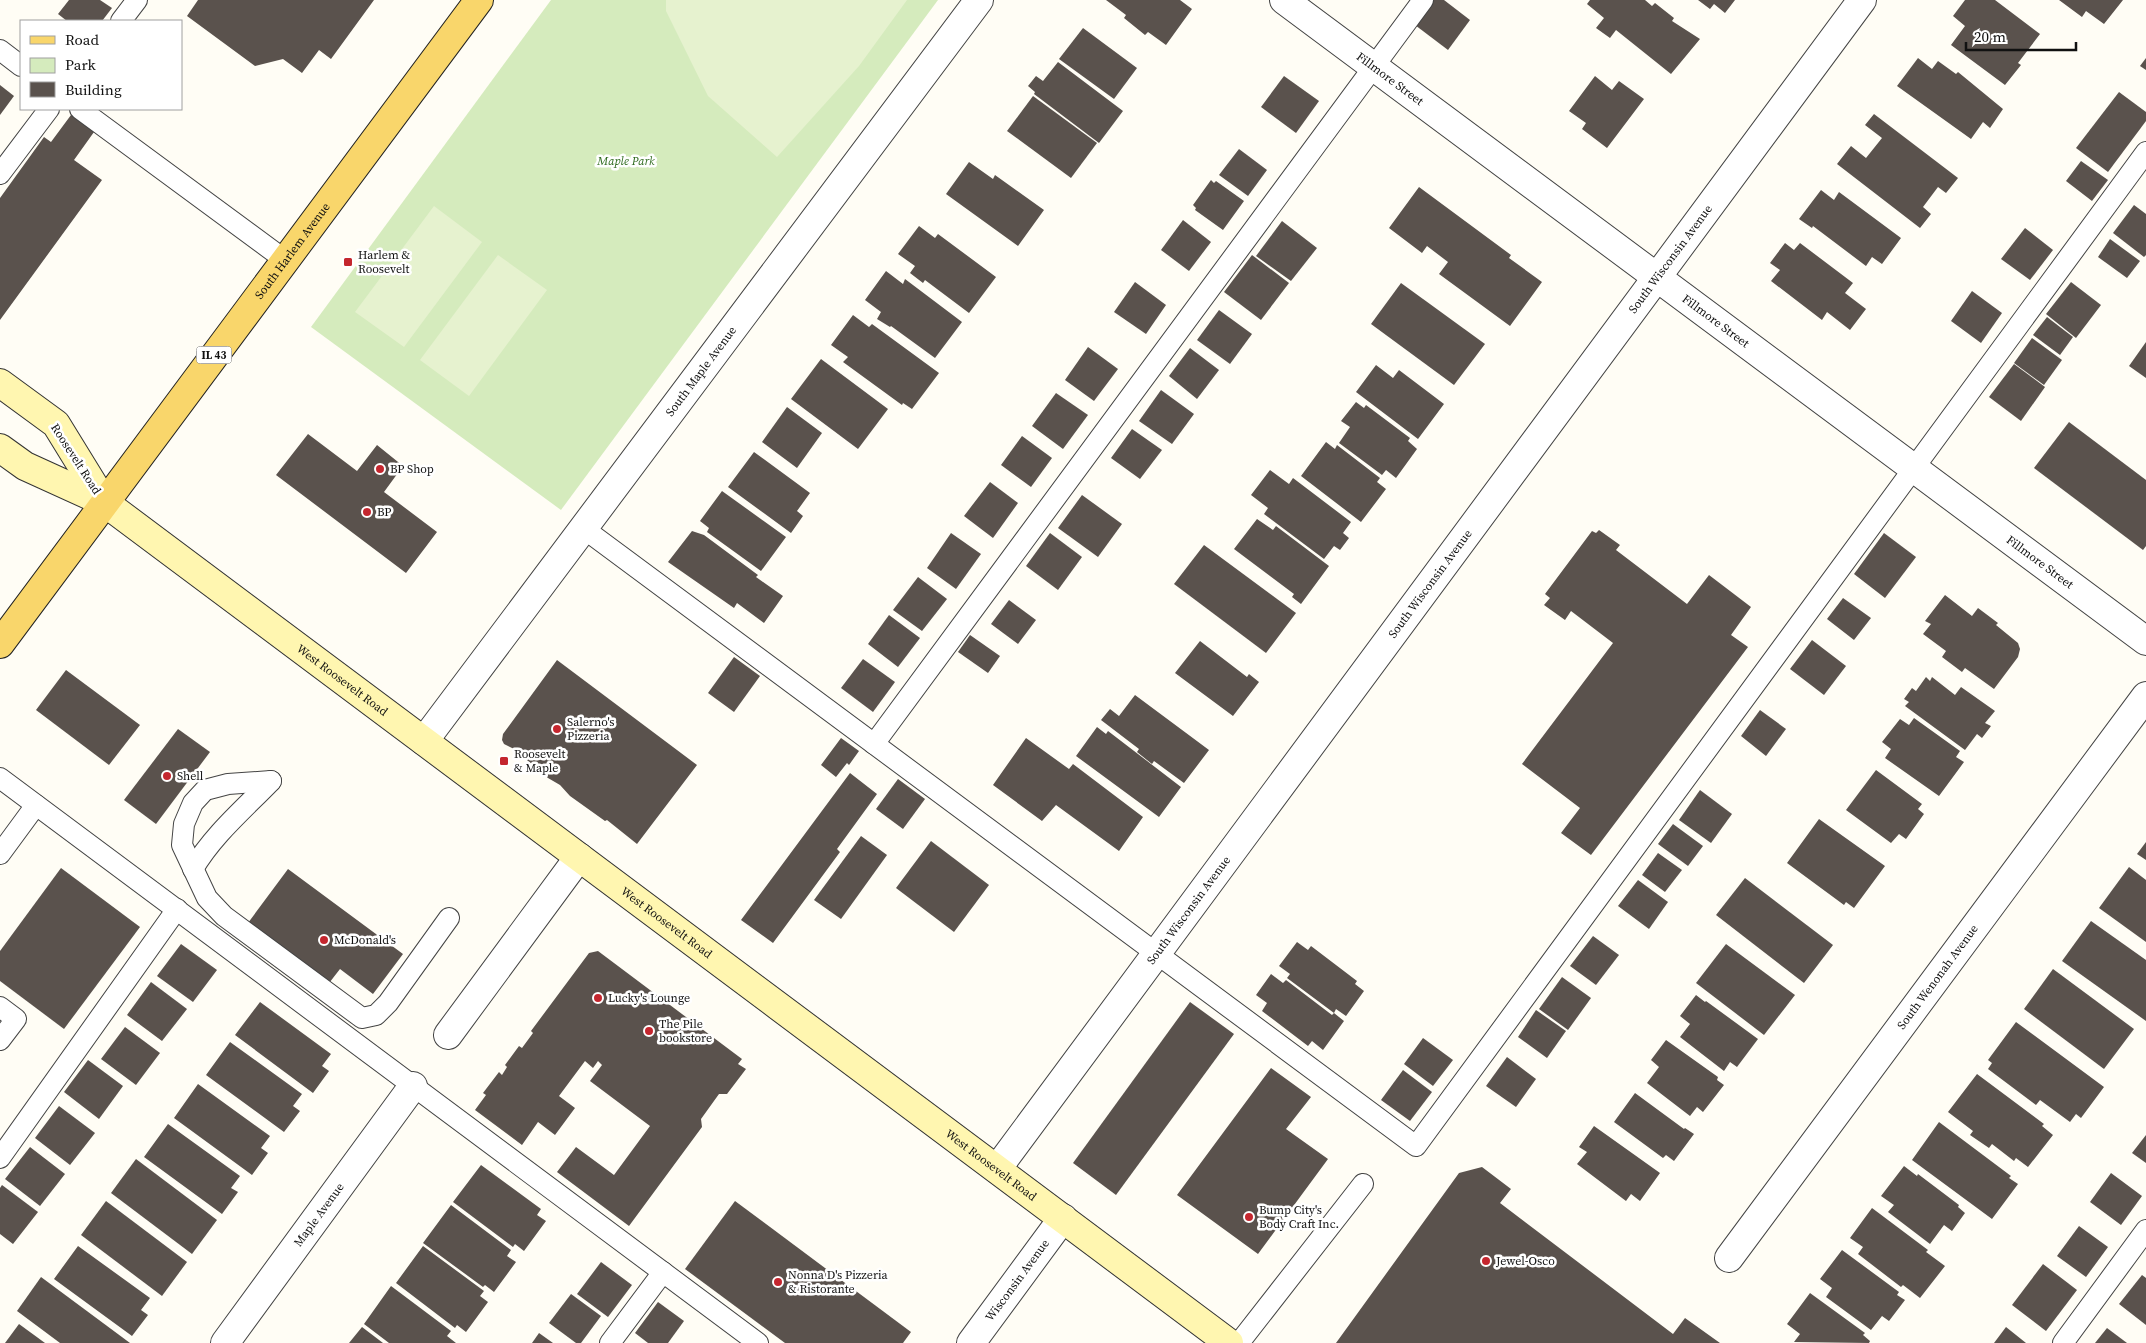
<svg xmlns="http://www.w3.org/2000/svg" width="2146" height="1343" viewBox="0 0 2146 1343" font-family="'Source Serif 4',serif">
<rect width="100%" height="100%" fill="#fffdf5"/>
<polygon fill="#d5ebbd" points="551,0 938,0 561,510 311,327"/>
<g fill="#e6f2cf">
<polygon points="666,0 907,0 859,66 777,157 708,96 666,11"/>
<polygon points="434,206 482,242 404,347 355,312"/>
<polygon points="498,255 547,290 469,396 420,360"/>
</g>
<g fill="#5a524d">
<polygon points="69,0 100,0 112,8 102,21 67,21 58,14"/>
<polygon points="198,0 374,0 331,59 319,50 302,73 283,59 255,66 187,16"/>
<polygon points="1106,0 1180,0 1192,9 1166,45 1148,32 1145,35 1124,18 1126,15"/>
<polygon points="1434,0 1444,0 1470,20 1448,50 1415,25"/>
<polygon points="1590,0 1645,0 1652,6 1655,3 1674,18 1672,21 1700,39 1671,74 1616,30 1610,38 1596,28 1604,18 1587,4"/>
<polygon points="1698,0 1735,0 1725,13 1714,4 1710,9"/>
<polygon points="1965,0 1995,0 2040,34 2018,63 2021,65 2005,85 1951,45 1965,26 1953,16"/>
<polygon points="2059,0 2123,0 2104,24 2086,11 2082,17"/>
<polygon points="1083,28 1137,68 1114,99 1059,59"/>
<polygon points="1918,58 1932,69 1938,61 1956,74 1958,72 2003,109 1990,128 1983,122 1971,139 1897,86"/>
<polygon points="2146,58 2146,70 2140,66"/>
<polygon points="1058,62 1123,111 1099,143 1034,94 1035,92 1028,86 1036,76 1043,81"/>
<polygon points="1284,76 1319,101 1296,133 1261,107"/>
<polygon points="1595,76 1612,90 1619,81 1644,99 1607,148 1582,129 1586,123 1569,111"/>
<polygon points="0,85 14,96 0,115"/>
<polygon points="2119,92 2146,112 2146,121 2108,172 2076,148"/>
<polygon points="1033,96 1097,143 1071,178 1007,131"/>
<polygon points="1874,114 1958,178 1946,193 1938,187 1923,207 1931,214 1920,228 1837,164 1851,146 1866,158 1882,138 1865,125"/>
<polygon points="71,115 94,132 74,160 102,180 0,320 0,198 44,137 51,142"/>
<polygon points="1239,149 1267,170 1248,196 1219,175"/>
<polygon points="2081,161 2108,180 2092,201 2066,181"/>
<polygon points="969,162 993,179 995,175 1044,210 1018,246 946,194"/>
<polygon points="1211,180 1214,183 1216,181 1244,201 1223,230 1195,210 1196,208 1193,205"/>
<polygon points="1419,187 1511,255 1509,258 1542,282 1510,326 1439,274 1448,262 1427,246 1422,253 1389,228"/>
<polygon points="1821,190 1834,200 1839,192 1901,238 1882,264 1872,257 1866,266 1813,226 1812,228 1799,219"/>
<polygon points="2134,205 2146,214 2146,255 2144,257 2113,233"/>
<polygon points="1183,220 1211,242 1189,271 1161,250"/>
<polygon points="1282,221 1317,248 1291,281 1256,256"/>
<polygon points="919,226 935,238 938,234 996,277 969,313 925,280 923,283 910,273 915,266 898,254"/>
<polygon points="2025,228 2053,250 2030,280 2001,259"/>
<polygon points="2110,239 2140,261 2127,278 2098,257"/>
<polygon points="1785,243 1794,250 1800,243 1853,283 1845,293 1866,309 1850,330 1827,312 1822,320 1771,281 1780,270 1770,263"/>
<polygon points="1252,255 1289,283 1261,320 1224,292"/>
<polygon points="886,271 903,284 905,279 962,322 935,358 891,326 890,327 877,319 881,312 865,300"/>
<polygon points="1135,282 1166,305 1146,334 1114,312"/>
<polygon points="2071,282 2101,305 2076,338 2046,314"/>
<polygon points="1401,283 1485,344 1454,385 1371,324"/>
<polygon points="1972,291 2002,313 1981,343 1951,321"/>
<polygon points="1219,310 1252,334 1230,364 1197,340"/>
<polygon points="853,315 869,327 872,324 939,373 912,409 903,403 902,405 843,362 848,357 831,345"/>
<polygon points="2047,317 2073,337 2060,355 2033,335"/>
<polygon points="2032,338 2062,360 2044,385 2014,363"/>
<polygon points="2146,342 2146,378 2129,366"/>
<polygon points="1088,347 1118,369 1094,401 1065,380"/>
<polygon points="1190,348 1219,370 1197,399 1169,376"/>
<polygon points="821,359 888,409 858,449 791,399"/>
<polygon points="2014,364 2045,387 2021,421 1989,397"/>
<polygon points="1376,365 1393,378 1399,370 1444,404 1418,439 1356,392"/>
<polygon points="1161,390 1194,414 1172,444 1139,421"/>
<polygon points="1056,393 1088,415 1063,449 1032,426"/>
<polygon points="1356,402 1364,408 1366,405 1410,438 1408,441 1417,449 1396,478 1386,470 1382,475 1339,443 1350,427 1341,421"/>
<polygon points="787,407 822,433 797,468 762,442"/>
<polygon points="2069,422 2146,480 2146,546 2143,550 2034,468"/>
<polygon points="1132,429 1162,450 1140,479 1111,458"/>
<polygon points="308,434 357,471 377,445 403,466 384,492 437,532 406,573 276,475"/>
<polygon points="1022,436 1052,458 1031,487 1001,465"/>
<polygon points="1326,442 1335,449 1337,445 1380,478 1377,482 1386,489 1361,522 1301,476"/>
<polygon points="754,452 810,493 797,511 803,516 791,533 728,487"/>
<polygon points="1270,470 1289,484 1293,478 1351,522 1343,533 1349,538 1340,550 1334,546 1324,559 1264,514 1268,508 1251,495"/>
<polygon points="990,482 1018,503 993,538 964,516"/>
<polygon points="722,491 786,537 761,571 707,532 709,528 700,521"/>
<polygon points="1082,495 1122,524 1098,557 1058,528"/>
<polygon points="1257,519 1273,530 1276,526 1329,566 1301,604 1292,597 1294,594 1234,549"/>
<polygon points="1599,530 1620,545 1616,550 1687,604 1709,575 1751,607 1731,635 1748,647 1591,855 1561,833 1580,808 1522,764 1613,643 1571,611 1565,620 1544,605 1550,598 1545,594 1592,531 1596,533"/>
<polygon points="692,531 704,535 758,575 756,577 783,596 764,623 737,603 734,608 668,562"/>
<polygon points="951,533 981,554 956,589 927,568"/>
<polygon points="1050,533 1082,557 1058,590 1026,566"/>
<polygon points="1884,533 1916,557 1885,598 1854,574"/>
<polygon points="1204,545 1296,613 1266,653 1174,584"/>
<polygon points="918,577 947,599 922,631 893,610"/>
<polygon points="1945,595 1972,616 1978,608 1998,623 1996,625 2018,643 2020,649 2018,657 1994,689 1965,668 1962,672 1942,657 1946,651 1923,634 1931,624 1925,621"/>
<polygon points="1843,598 1871,618 1854,640 1827,619"/>
<polygon points="1009,600 1036,620 1018,644 991,624"/>
<polygon points="889,615 920,638 898,667 868,644"/>
<polygon points="970,635 1000,656 988,673 958,652"/>
<polygon points="1812,640 1846,666 1824,695 1790,669"/>
<polygon points="1200,641 1247,677 1249,674 1259,682 1233,716 1175,673"/>
<polygon points="734,657 760,676 734,712 708,693"/>
<polygon points="863,659 895,682 873,712 841,688"/>
<polygon points="557,660 697,765 637,844 607,820 605,821 570,796 560,785 548,778 514,749 504,744 502,740 503,734"/>
<polygon points="66,670 140,725 109,765 36,710"/>
<polygon points="1926,677 1930,681 1932,677 1955,695 1961,687 1995,711 1985,723 1991,726 1982,738 1977,734 1965,750 1905,706 1909,702 1904,699 1912,688 1916,691"/>
<polygon points="1135,695 1209,750 1184,783 1154,761 1152,764 1137,752 1139,749 1101,720 1110,709 1119,716"/>
<polygon points="1760,710 1786,729 1766,756 1741,736"/>
<polygon points="1914,718 1960,751 1956,757 1964,762 1939,796 1885,758 1891,749 1882,742 1900,719 1909,725"/>
<polygon points="1097,727 1106,734 1108,731 1181,787 1159,817 1076,756"/>
<polygon points="178,729 210,752 156,824 124,800"/>
<polygon points="841,738 859,751 849,765 847,763 836,777 821,765"/>
<polygon points="1026,738 1069,769 1073,764 1143,817 1119,851 1056,805 1042,821 993,785"/>
<polygon points="1876,770 1922,804 1918,809 1924,814 1906,839 1899,834 1891,843 1846,810"/>
<polygon points="850,773 877,794 837,849 840,852 773,943 741,920"/>
<polygon points="898,779 925,799 903,829 876,809"/>
<polygon points="1700,790 1732,814 1711,843 1679,820"/>
<polygon points="1819,819 1885,866 1854,908 1846,902 1844,905 1787,863"/>
<polygon points="1673,824 1703,846 1688,866 1658,844"/>
<polygon points="861,836 887,855 841,919 814,900"/>
<polygon points="931,841 989,885 954,932 896,888"/>
<polygon points="2146,842 2146,860 2137,854"/>
<polygon points="1658,853 1682,870 1665,892 1642,875"/>
<polygon points="2129,867 2146,880 2146,942 2099,908"/>
<polygon points="61,868 140,927 64,1029 0,981 0,951"/>
<polygon points="288,869 403,954 373,994 340,969 326,987 245,927"/>
<polygon points="1745,878 1833,945 1804,983 1716,915"/>
<polygon points="1638,880 1668,902 1649,929 1618,906"/>
<polygon points="2091,921 2146,960 2146,1021 2062,961"/>
<polygon points="1593,936 1619,955 1596,985 1570,966"/>
<polygon points="1297,942 1308,950 1311,946 1357,981 1355,984 1364,991 1346,1016 1336,1009 1334,1013 1287,978 1290,974 1279,966"/>
<polygon points="181,944 217,970 193,1002 157,976"/>
<polygon points="1726,944 1795,995 1764,1035 1696,983"/>
<polygon points="598,951 742,1059 738,1064 746,1069 727,1094 719,1094 701,1119 702,1127 629,1226 557,1172 576,1147 614,1175 650,1126 590,1081 602,1065 598,1061 593,1068 585,1061 559,1096 575,1108 555,1135 538,1122 522,1145 475,1110 486,1095 483,1093 499,1072 502,1075 507,1067 505,1065 519,1046 522,1048 533,1033 531,1031 589,953"/>
<polygon points="2053,969 2134,1029 2104,1069 2024,1009"/>
<polygon points="1271,974 1283,983 1286,980 1332,1015 1334,1013 1344,1021 1323,1050 1312,1041 1308,1046 1262,1011 1267,1003 1256,995"/>
<polygon points="1562,977 1591,998 1568,1030 1539,1009"/>
<polygon points="151,982 187,1009 162,1041 127,1015"/>
<polygon points="1696,995 1705,1002 1706,1001 1758,1039 1737,1067 1730,1062 1724,1071 1680,1037 1690,1024 1680,1016"/>
<polygon points="260,1002 331,1054 322,1066 329,1071 313,1093 235,1035"/>
<polygon points="1190,1002 1234,1034 1116,1195 1073,1163"/>
<polygon points="1536,1010 1566,1031 1547,1058 1518,1037"/>
<polygon points="2016,1022 2104,1087 2081,1118 2076,1114 2070,1122 2040,1100 2036,1105 1988,1069 1992,1063 1988,1060"/>
<polygon points="125,1027 160,1053 136,1085 101,1059"/>
<polygon points="1423,1038 1453,1060 1433,1086 1404,1064"/>
<polygon points="1666,1040 1718,1077 1717,1080 1724,1085 1703,1112 1697,1107 1690,1116 1647,1083 1659,1067 1651,1060"/>
<polygon points="230,1042 302,1094 293,1106 300,1111 284,1132 206,1075"/>
<polygon points="1507,1057 1536,1079 1516,1107 1486,1086"/>
<polygon points="88,1060 123,1086 99,1119 64,1092"/>
<polygon points="1271,1068 1311,1097 1286,1129 1328,1159 1258,1254 1177,1195"/>
<polygon points="1403,1070 1432,1092 1410,1121 1381,1100"/>
<polygon points="1977,1074 2044,1124 2042,1126 2053,1135 2028,1167 2016,1158 2014,1161 1992,1144 1989,1148 1970,1135 1973,1131 1948,1112"/>
<polygon points="198,1084 270,1136 261,1148 268,1153 252,1175 174,1118"/>
<polygon points="1635,1093 1684,1129 1685,1128 1694,1134 1674,1161 1666,1155 1663,1158 1614,1122"/>
<polygon points="59,1106 95,1133 70,1165 35,1138"/>
<polygon points="1939,1122 2011,1176 2009,1178 2018,1184 1992,1219 1912,1160"/>
<polygon points="168,1124 240,1176 231,1188 238,1192 222,1214 144,1157"/>
<polygon points="1594,1126 1660,1173 1640,1201 1631,1194 1626,1201 1577,1164 1587,1152 1579,1147"/>
<polygon points="2146,1135 2146,1163 2132,1153"/>
<polygon points="30,1147 65,1174 40,1206 5,1179"/>
<polygon points="136,1159 217,1220 192,1254 111,1193"/>
<polygon points="481,1165 541,1209 537,1215 546,1221 524,1251 515,1244 513,1247 453,1202"/>
<polygon points="1904,1166 1917,1176 1918,1174 1959,1205 1958,1207 1965,1213 1952,1231 1944,1225 1930,1244 1888,1212 1894,1205 1881,1196"/>
<polygon points="1482,1167 1511,1189 1500,1203 1673,1334 1685,1318 1720,1343 1336,1343 1459,1173"/>
<polygon points="2111,1173 2142,1196 2121,1225 2090,1202"/>
<polygon points="2,1185 38,1212 13,1244 0,1234 0,1188"/>
<polygon points="106,1201 187,1262 162,1296 81,1235"/>
<polygon points="735,1201 911,1332 903,1343 785,1343 685,1269"/>
<polygon points="451,1205 511,1250 507,1256 516,1262 494,1292 485,1285 483,1287 423,1243"/>
<polygon points="1872,1208 1928,1250 1926,1252 1945,1266 1920,1298 1903,1285 1901,1287 1858,1254 1863,1247 1850,1238"/>
<polygon points="2079,1226 2108,1247 2086,1277 2057,1256"/>
<polygon points="78,1246 150,1298 141,1310 148,1315 132,1336 54,1279"/>
<polygon points="423,1246 484,1291 480,1296 488,1302 466,1332 457,1325 455,1328 396,1283"/>
<polygon points="1842,1250 1899,1292 1897,1295 1905,1300 1889,1321 1882,1316 1871,1330 1826,1297 1832,1288 1820,1279"/>
<polygon points="601,1262 632,1285 608,1317 577,1294"/>
<polygon points="2043,1264 2077,1290 2046,1331 2012,1305"/>
<polygon points="2142,1275 2146,1278 2146,1325 2119,1304"/>
<polygon points="41,1277 130,1343 60,1343 17,1311"/>
<polygon points="391,1286 451,1331 447,1336 456,1343 389,1343 364,1324"/>
<polygon points="1810,1293 1865,1333 1863,1335 1870,1341 1869,1343 1794,1342 1800,1334 1787,1324"/>
<polygon points="571,1294 601,1316 581,1343 576,1343 549,1323"/>
<polygon points="658,1302 684,1321 668,1343 648,1343 635,1333"/>
<polygon points="19,1324 45,1343 5,1343"/>
<polygon points="362,1327 383,1343 349,1343"/>
<polygon points="2006,1327 2026,1343 1994,1343"/>
<polygon points="2107,1328 2127,1343 2095,1343"/>
<polygon points="539,1333 553,1343 532,1343"/>
</g>
<g fill="none" stroke-linecap="round" stroke-linejoin="round">
<g stroke="#444" stroke-width="22">
<g id="service">
<polyline points="121,21 137,0"/>
<polyline points="0,50 21,66"/>
<polyline points="80,109 285,260"/>
<polyline points="0,174 49,109"/>
<polyline points="583,528 1416,1146 2146,152"/>
<polyline points="874,744 1423,0"/>
<polyline points="0,778 758,1343"/>
<polyline points="271,781 228,784 205,790 193,803 184,824 182,845 207,898 224,916 362,1018 376,1015 388,1003 449,918"/>
<polyline points="0,854 36,805"/>
<path d="M193 869C213 835 244 809 271 781"/>
<polyline points="0,1007 16,1019 0,1040"/>
<polyline points="0,1158 177,909"/>
<polyline points="610,1343 663,1272"/>
<polyline points="1239,1343 1363,1184"/>
<polyline points="2063,1343 2146,1230"/>
</g>
</g>
<g stroke="#444" stroke-width="30">
<g id="minor">
<path id="s1" d="M1284 0 2146 641"/>
<path id="s2" d="M424 741 979 0"/>
<polyline points="448,1035 579,857"/>
<path id="s3" d="M997 1169 1862 0"/>
<path id="s4" d="M1729 1258 2146 696"/>
<path id="s5" d="M225 1343 413 1086"/>
<path id="s6" d="M971 1343 1063 1218"/>
</g>
</g>
<g stroke="#333" stroke-width="30">
<g id="secondary">
<polyline points="0,383 56,424 104,502"/>
<path id="s7" d="M0 448 25 466 104 502 1229 1343"/>
</g>
</g>
<g stroke="#222" stroke-width="30">
<g id="primary">
<path id="s8" d="M0 644 479 0"/>
</g>
</g>
<use href="#service" stroke="#fff" stroke-width="20"/>
<use href="#minor" stroke="#fff" stroke-width="28"/>
<use href="#secondary" stroke="#fff6b0" stroke-width="28"/>
<use href="#primary" stroke="#f9d66b" stroke-width="28"/>
</g>
<g fill="#c4262e" stroke="#fff" stroke-width="2">
<rect x="343" y="257" width="10" height="10" rx="2.5"/>
<circle cx="380" cy="469" r="5"/>
<circle cx="367" cy="512" r="5"/>
<circle cx="557" cy="729" r="5"/>
<rect x="499" y="756" width="10" height="10" rx="2.5"/>
<circle cx="167" cy="776" r="5"/>
<circle cx="324" cy="940" r="5"/>
<circle cx="598" cy="998" r="5"/>
<circle cx="649" cy="1031" r="5"/>
<circle cx="1249" cy="1217" r="5"/>
<circle cx="1486" cy="1261" r="5"/>
<circle cx="778" cy="1282" r="5"/>
</g>
<g text-anchor="middle" dominant-baseline="central" stroke-width="5" stroke-linejoin="round" paint-order="stroke">
<rect fill="#fff" stroke="#585858" stroke-width="1" x="196.5" y="346.5" width="35" height="17" rx="4"/>
<g font-size="11" font-weight="bold" fill="#111">
<text x="214" y="355">IL 43</text>
</g>
<g font-size="12" fill="#111" stroke="#fff">
<text stroke="none"><textPath href="#s1" startOffset="132">Fillmore Street</textPath></text>
<text stroke="none"><textPath href="#s8" startOffset="490">South Harlem Avenue</textPath></text>
<text stroke="none"><textPath href="#s3" startOffset="1132">South Wisconsin Avenue</textPath></text>
<text stroke="none"><textPath href="#s1" startOffset="538">Fillmore Street</textPath></text>
<text stroke="none"><textPath href="#s2" startOffset="462">South Maple Avenue</textPath></text>
<text transform="translate(76 459) rotate(57)">Roosevelt Road</text>
<text stroke="none"><textPath href="#s1" startOffset="942">Fillmore Street</textPath></text>
<text stroke="none"><textPath href="#s3" startOffset="728">South Wisconsin Avenue</textPath></text>
<text stroke="none"><textPath href="#s7" startOffset="415">West Roosevelt Road</textPath></text>
<text stroke="none"><textPath href="#s3" startOffset="322">South Wisconsin Avenue</textPath></text>
<text stroke="none"><textPath href="#s7" startOffset="820">West Roosevelt Road</textPath></text>
<text stroke="none"><textPath href="#s4" startOffset="350">South Wenonah Avenue</textPath></text>
<text stroke="none"><textPath href="#s7" startOffset="1225">West Roosevelt Road</textPath></text>
<text stroke="none"><textPath href="#s5" startOffset="159">Maple Avenue</textPath></text>
<text stroke="none"><textPath href="#s6" startOffset="78">Wisconsin Avenue</textPath></text>
</g>
<g font-size="12" font-style="italic" fill="#2f6b1f" stroke="#fff">
<text x="626" y="161">Maple Park</text>
</g>
<g font-size="12" fill="#111" stroke="#fff" text-anchor="start">
<text x="358" y="255">Harlem &amp;<tspan x="358" dy="14">Roosevelt</tspan></text>
<text x="390" y="469">BP Shop</text>
<text x="377" y="512">BP</text>
<text x="567" y="722">Salerno's<tspan x="567" dy="14">Pizzeria</tspan></text>
<text x="514" y="754">Roosevelt<tspan x="514" dy="14">&amp; Maple</tspan></text>
<text x="177" y="776">Shell</text>
<text x="334" y="940">McDonald's</text>
<text x="608" y="998">Lucky's Lounge</text>
<text x="659" y="1024">The Pile<tspan x="659" dy="14">bookstore</tspan></text>
<text x="1259" y="1210">Bump City's<tspan x="1259" dy="14">Body Craft Inc.</tspan></text>
<text x="1496" y="1261">Jewel-Osco</text>
<text x="788" y="1275">Nonna D's Pizzeria<tspan x="788" dy="14">&amp; Ristorante</tspan></text>
</g>
</g>
<rect x="20" y="20" width="162" height="90" fill="#ffffff" stroke="#a0a0a0"/>
<rect x="30" y="36" width="25" height="8" fill="#f9d66b" stroke="#a0a0a0"/>
<text x="65" y="45" font-size="15" fill="#111111">Road</text>
<rect x="30" y="58" width="25" height="15" fill="#d5ebbd" stroke="#a0a0a0"/>
<text x="65" y="70" font-size="15" fill="#111111">Park</text>
<rect x="30" y="82" width="25" height="15" fill="#5a524d" stroke="#a0a0a0"/>
<text x="65" y="95" font-size="15" fill="#111111">Building</text>
<path d="M1966 42v8h110v-8" fill="none" stroke="#111111" stroke-width="2.5"/>
<text x="1974" y="42" font-size="15" fill="#111111" stroke="#ffffff" stroke-width="4" paint-order="stroke">20 m</text>
</svg>
